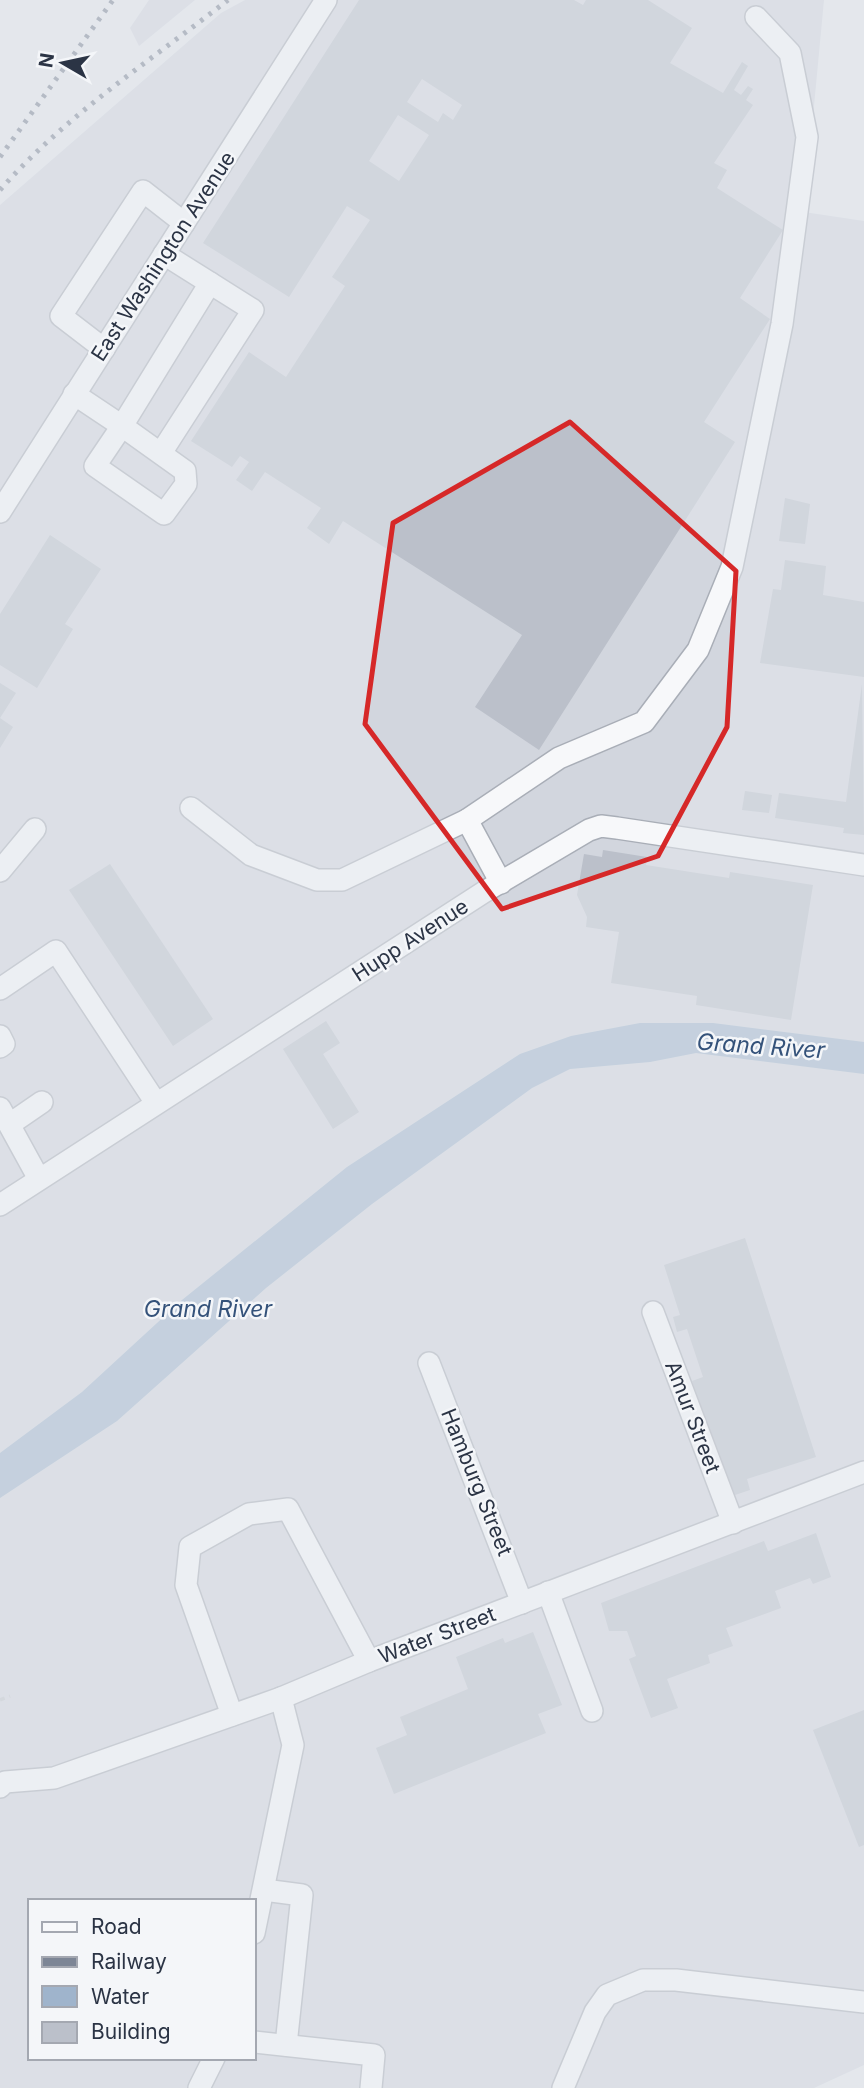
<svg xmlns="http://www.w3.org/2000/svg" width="864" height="2088" viewBox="0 0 864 2088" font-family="Inter,sans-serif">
<rect width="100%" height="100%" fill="#e4e7ec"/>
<g fill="#d2d6de" fill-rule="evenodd">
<polygon points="149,0 195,0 139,46 130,28"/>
<path d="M245 0H824L804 212 864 221V2065L814 2088H0V205L221 13ZM30 1901H254V2058H30Z"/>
</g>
<polygon fill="#9fb4cc" points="640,1023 713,1023 864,1042 864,1074 696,1053 650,1062 570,1069 532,1088 372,1204 266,1288 117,1421 0,1498 0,1453 82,1392 182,1300 347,1167 520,1054 571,1036"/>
<g fill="#bbc0ca" fill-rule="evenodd">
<path d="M359 0H574L583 5 586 0H648L692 28 670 63 723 93 742 62 748 66 734 90 741 95 748 86 753 89 746 100 753 105 714 163 727 170 717 188 783 230 740 298 770 319 704 422 735 442 539 750 475 707 522 635 343 521 329 544 307 528 321 508 265 472 252 491 236 480 249 462 240 456 232 467 191 441 249 352 286 377 345 286 332 277 370 220 347 206 289 297 203 243ZM422 79 462 105 453 120 443 113 438 122 407 102ZM398 115 429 135 399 181 369 161Z"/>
<polygon points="785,498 810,504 805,544 779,541"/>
<polygon points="50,535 101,569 65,624 73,629 37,688 0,665 0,614"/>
<polygon points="785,560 826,566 823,595 864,602 864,677 760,663 773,589 781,590"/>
<polygon points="0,683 16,693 0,718 13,727 0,748"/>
<polygon points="862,684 864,835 843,833 844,828 775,818 779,793 846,802"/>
<polygon points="745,791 772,795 769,813 742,810"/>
<polygon points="603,850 647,857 646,865 729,878 730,872 813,885 791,1020 696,1005 697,996 611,983 619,932 586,927 587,917 577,895 584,854 602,857"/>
<polygon points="110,864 213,1019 173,1046 69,890"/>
<polygon points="326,1021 340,1043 323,1054 359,1112 333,1129 283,1049"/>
<polygon points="745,1238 816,1457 747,1479 750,1490 729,1497 692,1381 703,1377 687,1329 677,1332 673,1317 680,1315 664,1265"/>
<polygon points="816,1533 831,1577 813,1584 810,1578 775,1591 781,1608 726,1628 733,1646 708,1655 710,1663 667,1679 678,1708 651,1718 629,1659 636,1656 627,1631 609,1631 601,1603 764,1541 768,1551"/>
<polygon points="533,1632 562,1705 538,1714 546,1733 394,1794 376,1748 407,1735 400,1717 468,1689 456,1657 503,1638 505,1643"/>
<polygon points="864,1710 864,1845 859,1847 813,1730"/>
</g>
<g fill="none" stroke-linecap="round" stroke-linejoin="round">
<g stroke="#a9aeb7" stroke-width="24">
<g id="minor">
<polyline points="104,349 61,316 143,191 184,223"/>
<polyline points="74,394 122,426 210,283 164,254"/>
<polygon points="122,426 185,471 186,484 164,514 95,466"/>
<polyline points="161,453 253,310 210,283"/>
<polyline points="0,512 326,0"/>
<polyline points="191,808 251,855 317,880 342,880 467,820"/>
<polyline points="0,871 35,829"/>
<polyline points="501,883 467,820 559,758 644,722 698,650 732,567 782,324 807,137 790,53 756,17"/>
<polyline points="0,989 56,951 156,1103"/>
<polyline points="0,1036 4,1044 0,1047"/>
<polyline points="0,1108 39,1179"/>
<polyline points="10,1124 42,1102"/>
<polyline points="0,1205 484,892 589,830 601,826 617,828 864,865"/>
<polyline points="653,1312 733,1523"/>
<polyline points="429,1363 522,1603"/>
<polyline points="548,1592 592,1711"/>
<polyline points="232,1715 186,1585 190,1547 249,1514 288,1509 369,1661"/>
<polyline points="0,1787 5,1782 54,1778 281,1698 369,1661 864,1472"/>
<polyline points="264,1890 302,1895 286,2045"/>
<polyline points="254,1933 293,1745 281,1698"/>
<polyline points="254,2042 374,2055 371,2088"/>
<polyline points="199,2088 214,2058"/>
<polyline points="563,2088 595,2012 607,1995 643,1980 676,1980 864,2002"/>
</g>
</g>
<polyline stroke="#c2c5cb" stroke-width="3.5" stroke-dasharray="5 5" stroke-linecap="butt" points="0,1700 10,1696"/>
<use href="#minor" stroke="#f7f8fa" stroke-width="21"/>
<g stroke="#7d8696" stroke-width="5" stroke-dasharray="3.5 7" stroke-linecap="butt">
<polyline points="0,157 113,0"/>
<path d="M0 190C66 115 150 61 228 0"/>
</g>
</g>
<path d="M0 0H864V2088H0ZM570 422 736 571 727 727 658 856 502 909 365 724 393 523Z" fill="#e4e7ec" fill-opacity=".55" fill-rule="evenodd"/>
<path fill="none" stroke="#d62828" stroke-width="5" stroke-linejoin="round" d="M570 422 736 571 727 727 658 856 502 909 365 724 393 523Z"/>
<g text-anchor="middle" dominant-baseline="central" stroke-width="5" stroke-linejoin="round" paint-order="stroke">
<g font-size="21" fill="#2b3445" stroke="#f4f6f9">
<text transform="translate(163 256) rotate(-57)">East Washington Avenue</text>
<text transform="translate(410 940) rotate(-33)">Hupp Avenue</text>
<text transform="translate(693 1417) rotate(69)">Amur Street</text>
<text transform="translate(477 1482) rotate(68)">Hamburg Street</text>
<text transform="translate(437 1635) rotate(-21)">Water Street</text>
</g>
<g font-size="23" font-style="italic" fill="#34527a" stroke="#f4f6f9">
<text transform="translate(761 1046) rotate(4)">Grand River</text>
<text x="208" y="1309">Grand River</text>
</g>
</g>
<rect x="28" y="1899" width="228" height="161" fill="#f4f6f9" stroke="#a4a8b1" stroke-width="2"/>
<rect x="42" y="1922" width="35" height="10" fill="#f7f8fa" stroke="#a4a8b1" stroke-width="2"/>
<text x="91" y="1934" font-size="21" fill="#2b3445">Road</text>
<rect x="42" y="1957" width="35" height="10" fill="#7d8696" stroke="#a4a8b1" stroke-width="2"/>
<text x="91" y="1969" font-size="21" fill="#2b3445">Railway</text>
<rect x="42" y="1986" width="35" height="21" fill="#9fb4cc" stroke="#a4a8b1" stroke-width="2"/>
<text x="91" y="2004" font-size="21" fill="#2b3445">Water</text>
<rect x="42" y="2022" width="35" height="21" fill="#bbc0ca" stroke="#a4a8b1" stroke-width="2"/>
<text x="91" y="2039" font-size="21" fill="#2b3445">Building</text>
<g transform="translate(63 63) rotate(279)" stroke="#f4f6f9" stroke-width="5" paint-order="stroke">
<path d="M0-5L12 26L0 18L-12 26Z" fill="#2b3445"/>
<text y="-10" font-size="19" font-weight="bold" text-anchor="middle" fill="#2b3445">N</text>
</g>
</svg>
